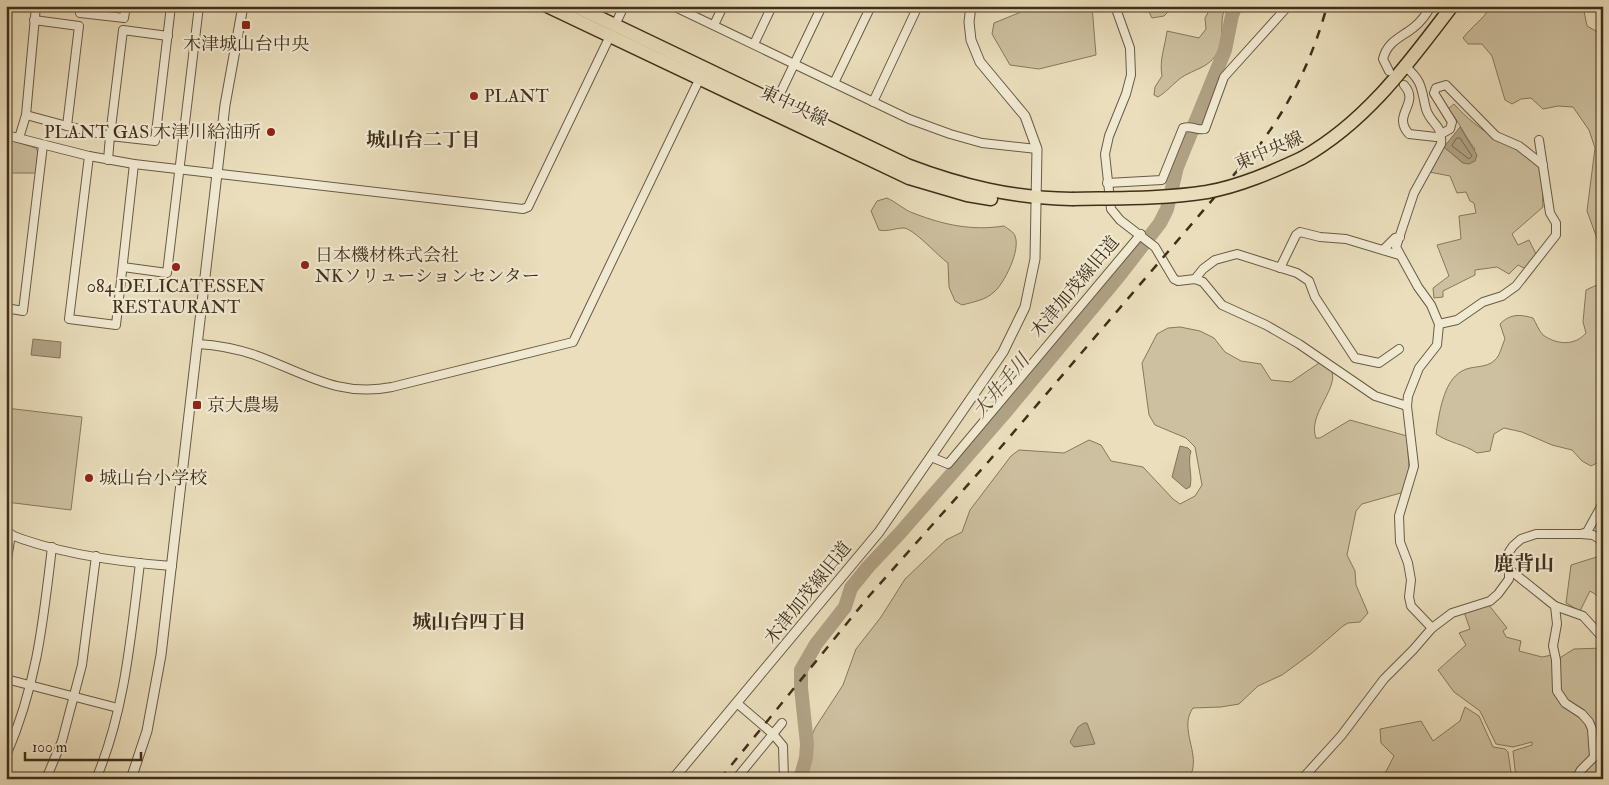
<svg xmlns="http://www.w3.org/2000/svg" width="1609" height="785" viewBox="0 0 1609 785" font-family="'IM FELL Double Pica','Noto Serif JP',serif">
<rect width="100%" height="100%" fill="#eadebc"/>
<filter id="stains"><feTurbulence type="fractalNoise" baseFrequency=".004" numOctaves="4"/><feColorMatrix values="0 0 0 0 .2 0 0 0 0 .09 0 0 0 0 .02 0 0 0 .5 -.17"/></filter>
<radialGradient id="worn" r=".72"><stop offset=".6" stop-color="#630" stop-opacity="0"/><stop offset="1" stop-color="#630" stop-opacity=".3"/></radialGradient>
<g fill="#cdc0a0" stroke="#86785d">
<polygon points="1027,6 1092,6 1096,55 1039,69 1010,65 992,34 994,23 1021,12"/>
<polygon points="1146,6 1174,6 1164,16 1152,18"/>
<path d="M1207 6H1226C1219 19 1224 32 1220 45 1214 70 1190 68 1176 82 1169 88 1166 92 1158 97L1154 95 1155 87 1162 76C1159 60 1165 47 1167 31L1199 38 1206 29 1205 18 1210 9Z"/>
<path d="M1491 6H1583L1587 26 1603 35V255L1587 211 1595 148 1589 130 1573 107 1558 106 1543 109 1531 98 1521 99 1512 104 1505 100 1492 56 1482 44H1468L1463 38C1472 26 1483 20 1491 6Z"/>
<path d="M1454 104C1466 118 1480 128 1496 139 1509 148 1532 151 1540 169 1544 179 1542 196 1543 207L1512 234 1518 245 1529 240 1536 254 1526 269 1518 265 1509 274 1497 267 1475 270V275L1443 291V297L1434 298 1433 288 1449 276 1437 245 1461 239 1459 216 1476 213 1474 203 1470 201 1466 192 1457 193 1450 176 1429 172 1444 147 1463 163 1475 149C1463 134 1460 122 1448 109Z"/>
<polygon points="6,139 36,148 38,152 36,173 6,173"/>
<path d="M887 198C896 202 906 211 913 213 944 225 972 231 1004 226 1008 229 1014 232 1015 236 1021 250 1004 284 994 292 986 300 973 302 962 305L955 301 949 287 948 263C938 256 914 229 904 228 895 228 888 232 879 230L871 211 877 201Z"/>
<path d="M1603 273V460L1591 466 1582 461 1572 450 1552 445 1522 432 1504 428 1494 434 1490 451 1477 453C1464 444 1449 443 1436 434 1439 415 1443 381 1462 371 1472 365 1486 369 1495 360 1500 356 1502 345 1505 339L1500 324C1510 314 1519 314 1533 318 1536 323 1539 331 1543 335 1557 345 1575 346 1586 333L1583 322 1586 290 1599 284Z"/>
<path d="M1180 327 1200 331 1214 338 1225 352 1241 361 1261 364 1271 380 1291 382 1319 363C1329 362 1335 373 1332 382 1328 399 1309 419 1316 438H1320L1350 420 1407 436 1409 468 1404 492 1362 504 1356 511 1347 555 1355 571 1356 585 1368 613 1360 622 1348 623 1343 626 1312 653 1282 675 1258 686 1239 704 1221 707 1193 708C1180 726 1196 748 1193 767 1193 771 1190 775 1189 779H794L815 728 843 685 856 649 881 617 905 579 946 540 962 532 970 510 1011 456 1019 450 1064 453 1089 440 1101 445 1111 461 1143 467 1173 499 1180 504 1195 496 1202 485 1195 447 1186 438 1155 425 1149 415 1142 363 1157 334 1168 328Z"/>
<polygon points="6,408 82,417 71,510 6,502"/>
<polygon points="1603,555 1603,599 1590,591 1580,611 1566,603 1571,565"/>
<polygon points="1488,604 1507,628 1503,631 1506,637 1521,641 1519,651 1542,657 1552,655 1554,686 1590,729 1591,753 1574,779 1516,779 1513,751 1532,745 1532,742 1513,747 1496,744 1480,711 1454,692 1438,670 1466,645 1459,633 1470,629 1464,612"/>
<polygon points="1603,648 1603,779 1578,779 1594,759 1594,728 1560,694 1558,659 1574,649"/>
<polygon points="1465,707 1479,716 1493,747 1505,749 1508,752 1512,779 1382,779 1394,756 1381,743 1380,729 1421,721 1433,741 1460,721"/>
</g>
<g fill="#b0a285" stroke="#83745a">
<polygon points="1460,127 1477,155 1475,161 1469,164 1463,163 1444,147"/>
<polygon points="33,339 61,342 60,358 31,355"/>
<path d="M1180 446 1188 448 1191 451C1187 463 1193 475 1190 487L1186 489 1172 477Z"/>
<polygon points="1084,723 1087,723 1095,744 1074,747 1070,742 1078,727"/>
</g>
<g fill="none" stroke-linecap="round" stroke-linejoin="round">
<polygon stroke="#786850" stroke-width="1" points="1457,138 1460,138 1472,156 1469,159 1452,146"/>
<polyline stroke="#b0a285" stroke-width="14" points="800,779 806,758 807,744 801,688 801,670 816,644 845,607 851,588 868,567 900,533 1003,415 1119,276 1160,223 1167,209 1177,167 1225,50 1232,15 1236,6"/>
<g stroke="#6a5b42" stroke-width="10">
<g id="minor">
<polyline points="81,6 80,13 124,18 126,6"/>
<polyline points="673,6 909,119 950,134 982,143 1037,149"/>
<polyline points="1115,6 1130,48 1131,75 1126,94 1109,136 1105,154 1111,209 1120,220 1155,247 1174,279 1178,281 1195,279 1203,282 1222,305 1266,325 1299,344 1375,396 1407,406"/>
<polyline points="615,25 624,6"/>
<polyline points="714,25 723,6"/>
<polyline points="754,44 772,6"/>
<path d="M1406 67C1423 82 1421 89 1426 109 1431 125 1443 124 1441 144L1414 193 1396 247 1418 287 1431 305 1439 324 1437 345 1419 368 1408 396 1407 406 1414 466 1399 516 1400 542 1408 563 1411 580 1409 597 1411 606 1432 628"/>
<path d="M1389 71 1383 59C1387 42 1400 38 1413 28 1421 22 1426 15 1431 6"/>
<polyline points="834,83 871,6"/>
<path d="M1404 85C1421 104 1391 114 1409 134L1436 137 1450 129 1452 122 1434 93 1436 88 1446 85 1496 136 1519 146 1543 165"/>
<polyline points="776,102 822,6"/>
<polyline points="873,102 918,6"/>
<polyline points="26,115 67,126 79,26 34,20"/>
<polyline points="67,126 110,136 123,30 168,36"/>
<polyline points="6,135 89,156 134,164 523,209 528,207 610,36"/>
<polyline points="19,138 26,115 36,6"/>
<polyline points="89,156 69,319 116,325 134,164"/>
<polyline points="108,160 110,136 155,141 171,6"/>
<path d="M1107 183 1162 180 1183 128C1192 125 1197 131 1205 129L1224 77 1288 6"/>
<polyline points="1383,250 1395,238 1400,237"/>
<polyline points="123,267 167,273 199,6"/>
<polyline points="1280,268 1296,235 1300,232 1320,237 1346,239 1399,255"/>
<polyline points="1195,279 1203,269 1215,260 1237,254 1297,273 1309,281 1315,297 1355,358 1379,363 1399,349"/>
<polyline points="6,308 23,311 43,145"/>
<polyline points="1439,324 1457,320 1483,302 1502,296 1516,286 1556,235 1556,223 1550,213 1539,140"/>
<path d="M198 344C216 345 237 349 255 355 303 372 338 398 392 387L573 342 699 80"/>
<polyline points="931,457 948,464 1141,234"/>
<path d="M6 533C57 554 117 562 172 566"/>
<polyline points="1581,534 1593,535 1603,541"/>
<polyline points="6,566 11,534"/>
<polyline points="1510,570 1555,606 1557,624 1553,646 1556,660 1557,691 1565,703 1582,714 1589,722 1592,729 1594,757 1581,770 1576,779"/>
<polyline points="1555,606 1583,616 1603,638"/>
<polyline points="6,679 118,708"/>
<polyline points="738,704 773,734 783,746 784,779"/>
<path d="M6 756C37 684 43 623 52 547"/>
<polyline points="46,779 62,741 82,665 96,556"/>
<path d="M96 779C125 711 131 635 140 563"/>
<polyline points="736,779 782,723"/>
<polyline points="1302,779 1341,736 1384,679 1413,650 1432,628 1452,613 1490,601 1498,594 1509,579 1509,552 1513,546 1521,539 1536,534 1581,534 1587,532 1603,503"/>
</g>
</g>
<g stroke="#6a5b42" stroke-width="11">
<g id="tertiary">
<polyline points="131,779 147,731 161,655 225,105 243,6"/>
<polyline points="673,779 879,532 1003,352 1025,307 1035,259 1037,149 1025,116 980,62 971,40 969,22 971,6"/>
</g>
</g>
<g stroke="#402f1a" stroke-width="15">
<g id="trunk">
<polyline points="547,6 909,178 967,195 991,199"/>
<path d="M575 6 907 165C962 186 1013 198 1072 199"/>
<path d="M1302 158C1366 122 1408 64 1452 6"/>
</g>
</g>
<use href="#minor" stroke="#f1ead3" stroke-width="8"/>
<use href="#tertiary" stroke="#f1ead3" stroke-width="9"/>
<use href="#trunk" stroke="#eadebc" stroke-width="12"/>
<path stroke="#402f1a" stroke-width="2.5" stroke-dasharray="9 9" stroke-linecap="butt" d="M720 779 870 595 989 461 1261 143C1292 101 1313 57 1327 6"/>
<g stroke="#402f1a" stroke-width="15" stroke-linecap="butt">
<path id="trunk-bridge" d="M1072 199C1117 198 1162 199 1207 192 1240 186 1272 172 1302 158"/>
</g>
<use href="#trunk-bridge" stroke="#eadebc" stroke-width="12"/>
</g>
<g fill="#8f2418" stroke="#f1ead3" stroke-width="2">
<rect x="241" y="20" width="10" height="10" rx="2.5"/>
<circle cx="474" cy="96" r="5"/>
<circle cx="271" cy="132" r="5"/>
<circle cx="305" cy="265" r="5"/>
<circle cx="176" cy="267" r="5"/>
<rect x="192" y="400" width="10" height="10" rx="2.5"/>
<circle cx="89" cy="478" r="5"/>
</g>
<g text-anchor="middle" dominant-baseline="central" stroke-width="4.5" stroke-linejoin="round" paint-order="stroke">
<g font-size="18" fill="#402f1a" stroke="#f1ead3" text-anchor="start">
<text x="246" y="44" text-anchor="middle">木津城山台中央</text>
<text x="484" y="96">PLANT</text>
<text x="261" y="132" text-anchor="end">PLANT GAS 木津川給油所</text>
<text x="315" y="255">日本機材株式会社<tspan x="315" dy="21">NKソリューションセンター</tspan></text>
<text x="176" y="286" text-anchor="middle">084 DELICATESSEN<tspan x="176" dy="21">RESTAURANT</tspan></text>
<text x="207" y="405">京大農場</text>
<text x="99" y="478">城山台小学校</text>
</g>
<g font-size="18" fill="#402f1a" stroke="#f1ead3">
<text transform="translate(794 106) rotate(25)">東中央線</text>
<text transform="translate(1269 151) rotate(-23)">東中央線</text>
<text transform="translate(1075 287) rotate(-50)">木津加茂線旧道</text>
<text transform="translate(808 593) rotate(-51)">木津加茂線旧道</text>
</g>
<g font-size="19" font-weight="bold" fill="#402f1a" stroke="#f1ead3">
<text x="423" y="140">城山台二丁目</text>
<text x="469" y="622">城山台四丁目</text>
</g>
<g font-size="19" font-style="italic" fill="#5c4c35" stroke="#f1ead3">
<text transform="translate(1001 386) rotate(-50)">大井手川</text>
</g>
<g font-size="20" font-weight="bold" fill="#402f1a" stroke="#f1ead3">
<text x="1524" y="563">鹿背山</text>
</g>
</g>
<rect width="1609" height="785" fill="none" stroke="#eadebc" stroke-width="25"/>
<rect x="8" y="8" width="1594" height="770" fill="none" stroke="#402f1a" stroke-width="2.5"/>
<rect x="12" y="12" width="1584" height="760" fill="none" stroke="#402f1a"/>
<path d="M25 752v8h116v-8" fill="none" stroke="#402f1a" stroke-width="2.5"/>
<text x="32" y="752" font-size="15" fill="#402f1a" stroke="#f1ead3" stroke-width="4" paint-order="stroke">100 m</text>
<rect width="100%" height="100%" filter="url(#stains)"/>
<rect width="100%" height="100%" fill="url(#worn)"/>
</svg>
